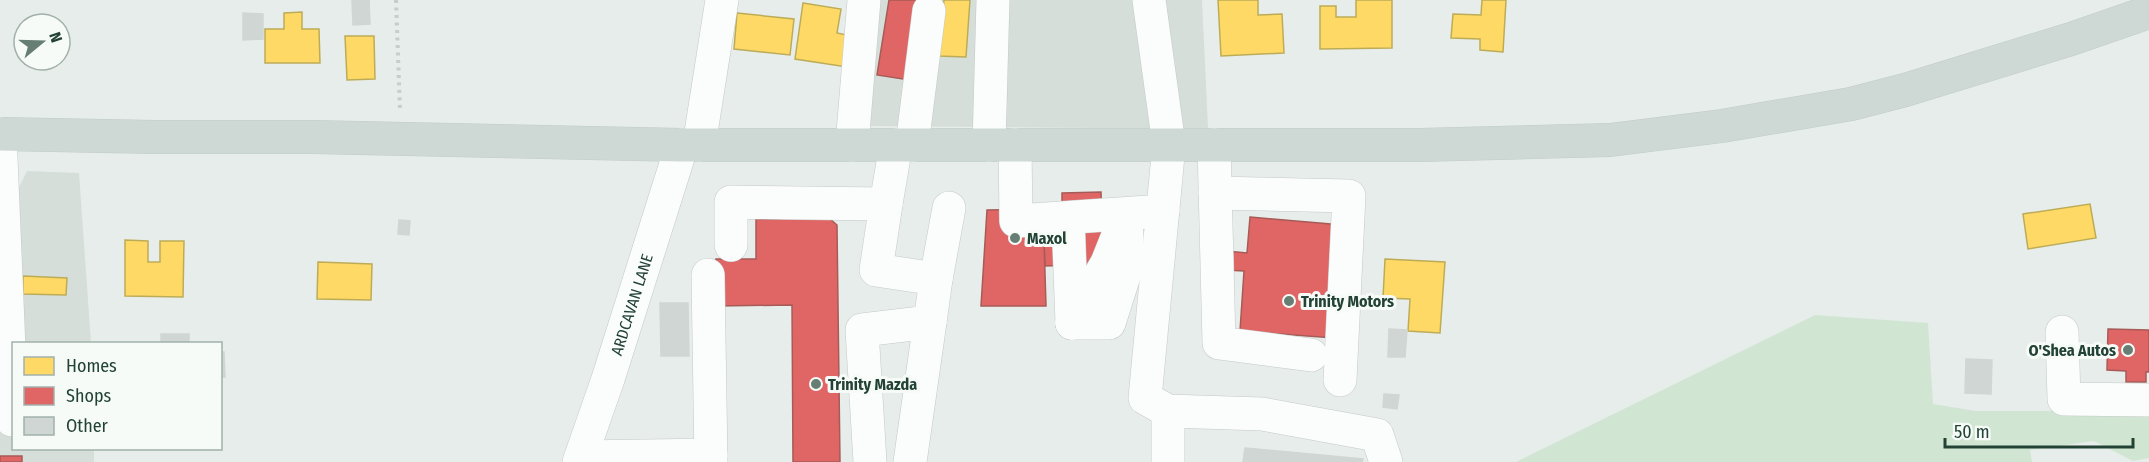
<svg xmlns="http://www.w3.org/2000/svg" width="2149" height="462" viewBox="0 0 2149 462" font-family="'Fira Sans Condensed',sans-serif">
<rect width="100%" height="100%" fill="#e7edea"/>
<g fill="#d5ded9">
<polygon points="881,0 1202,0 1208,129 867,126"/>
<polygon points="27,171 79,173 91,343 14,344 14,448 94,449 94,462 0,462 0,187 18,189"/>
</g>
<polygon fill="#d0e6d3" points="1815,315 1928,323 1933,404 1976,411 2149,411 2149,458 2133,461 2094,441 2030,450 2032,462 1516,462"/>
<g fill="#ffd966" stroke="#bdac57" stroke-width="1.5">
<polygon points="944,0 970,0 966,57 938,56"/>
<polygon points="1218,0 1258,0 1258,15 1282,14 1284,53 1221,56"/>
<polygon points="1356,0 1392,0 1392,48 1320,49 1320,6 1336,6 1336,17 1356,17"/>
<polygon points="1482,0 1506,0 1503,52 1480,50 1480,39 1451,38 1453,14 1481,15"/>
<polygon points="803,3 841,9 837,33 852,36 847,67 795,59"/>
<polygon points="302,12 302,29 319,29 320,63 265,63 265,29 284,29 284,13"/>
<polygon points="737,13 794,19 790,55 734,49"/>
<polygon points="345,36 374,36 375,79 347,80"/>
<polygon points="2090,204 2096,238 2028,249 2023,214"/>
<polygon points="125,240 148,241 148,262 160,262 160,241 184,241 183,297 125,296"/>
<polygon points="1385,259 1445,262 1440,333 1408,331 1410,299 1383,298"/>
<polygon points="318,262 372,264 371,300 317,299"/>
<polygon points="23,276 67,278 66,295 23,294"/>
</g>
<g fill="#e06666" stroke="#a75b57" stroke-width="1.5">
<polygon points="889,0 918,0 909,80 877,75"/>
<polygon points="1101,192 1103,264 1045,266 1043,209 1062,209 1062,193"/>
<polygon points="1043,209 1046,306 981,306 987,210"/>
<polygon points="787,211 830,219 837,225 840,462 793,462 792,305 717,306 716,259 756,259 756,219 781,219"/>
<polygon points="1250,217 1342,225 1334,338 1240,331 1244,271 1226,270 1227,251 1247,253"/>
<polygon points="2108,329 2149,330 2149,372 2146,372 2146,382 2126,382 2126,371 2107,370"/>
<rect x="0" y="456" width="22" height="6"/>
</g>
<g fill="#cfd6d3" stroke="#d0d6d3" stroke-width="1.5">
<polygon points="352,0 369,0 370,24 353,25"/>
<polygon points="243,13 263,14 263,39 243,40"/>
<polygon points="399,220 410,221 409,235 398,234"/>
<polygon points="660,303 688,303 689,356 661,356"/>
<polygon points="1389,329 1407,330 1405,357 1388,357"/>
<rect x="161" y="334" width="28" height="10"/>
<polygon points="220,352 224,352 225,377 220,377"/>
<polygon points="1966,359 1992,360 1991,394 1965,393"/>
<polygon points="1384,394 1399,395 1397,409 1383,407"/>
<polygon points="1245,448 1363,459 1362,462 1243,462"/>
</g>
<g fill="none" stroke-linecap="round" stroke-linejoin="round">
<g stroke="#c4cac7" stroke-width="34">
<g id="minor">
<polyline points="1149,0 1169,145 1145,398 1168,411 1262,414 1377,435 1386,462"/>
<polyline points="0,134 12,420"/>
<polyline points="699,145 722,0"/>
<polyline points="852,145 864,0"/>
<polyline points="912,145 929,11"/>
<polyline points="989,145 993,0"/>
<polyline points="1015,145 1016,221 1163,211"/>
<polyline points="1214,145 1219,343 1311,355"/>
<polyline points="1215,193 1349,196 1340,380"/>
<polyline points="1068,218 1072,323"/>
<polyline points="731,245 731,202 886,204 896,145"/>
<polyline points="708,275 711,462"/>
<polyline points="936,279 949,208"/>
<polyline points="1072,323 1109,323 1128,263 1126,214"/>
<polyline points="1072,323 1107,263 1117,238"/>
<polyline points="2062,332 2064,399 2149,400"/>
<polyline points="581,457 711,455"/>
<path id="s1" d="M579 462 608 379 682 145"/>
<polyline points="870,462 862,330 930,322 936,279 876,270 886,204"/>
<polyline points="910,462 930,322"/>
<polyline points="1168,462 1168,411"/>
</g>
</g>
<g stroke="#c2ccc8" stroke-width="34">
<polyline id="major" points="0,134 155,137 312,137 682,145 1420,145 1610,140 1722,126 1851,104 1905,90 2071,39 2149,12"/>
</g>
<polyline stroke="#c6ceca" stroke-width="4" stroke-dasharray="3 4.5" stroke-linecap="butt" points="396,0 400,110"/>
<use href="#minor" stroke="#fbfcfc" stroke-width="33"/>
<use href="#major" stroke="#ced8d4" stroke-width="33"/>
</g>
<g fill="#677e74" stroke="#f6fbf8" stroke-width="2">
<circle cx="1015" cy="238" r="6"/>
<circle cx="1289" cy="301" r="6"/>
<circle cx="2128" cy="350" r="6"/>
<circle cx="816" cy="384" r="6"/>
</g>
<g text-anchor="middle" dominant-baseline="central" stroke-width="6" stroke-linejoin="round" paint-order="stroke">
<g font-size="16" font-weight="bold" fill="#224235" stroke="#f6fbf8" text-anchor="start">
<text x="1027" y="238">Maxol</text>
<text x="1301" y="301">Trinity Motors</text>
<text x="2116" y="350" text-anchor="end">O'Shea Autos</text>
<text x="828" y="384">Trinity Mazda</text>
</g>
<g font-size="16" fill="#224235" stroke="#f6fbf8">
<text stroke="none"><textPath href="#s1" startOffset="166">ARDCAVAN LANE</textPath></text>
</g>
</g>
<rect x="12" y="342" width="210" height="108" fill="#f6fbf8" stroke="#a1b1aa" stroke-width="1.5"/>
<rect x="24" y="357" width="30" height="18" fill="#ffd966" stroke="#a1b1aa" stroke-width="1.5"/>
<text x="66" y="372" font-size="18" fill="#224235">Homes</text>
<rect x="24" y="387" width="30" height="18" fill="#e06666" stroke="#a1b1aa" stroke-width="1.5"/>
<text x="66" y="402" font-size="18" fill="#224235">Shops</text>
<rect x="24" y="417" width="30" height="18" fill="#cfd6d3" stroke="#a1b1aa" stroke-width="1.5"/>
<text x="66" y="432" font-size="18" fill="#224235">Other</text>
<g transform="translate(42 42) rotate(71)"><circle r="28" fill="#f6fbf8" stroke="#a1b1aa" stroke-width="1.5"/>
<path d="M0-4.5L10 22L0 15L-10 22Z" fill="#677e74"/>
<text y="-9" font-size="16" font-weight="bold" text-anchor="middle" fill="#224235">N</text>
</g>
<path d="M1945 438v9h188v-9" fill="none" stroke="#224235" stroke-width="3"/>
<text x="1954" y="438" font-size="18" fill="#224235" stroke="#f6fbf8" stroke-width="4.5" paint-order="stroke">50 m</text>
</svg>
